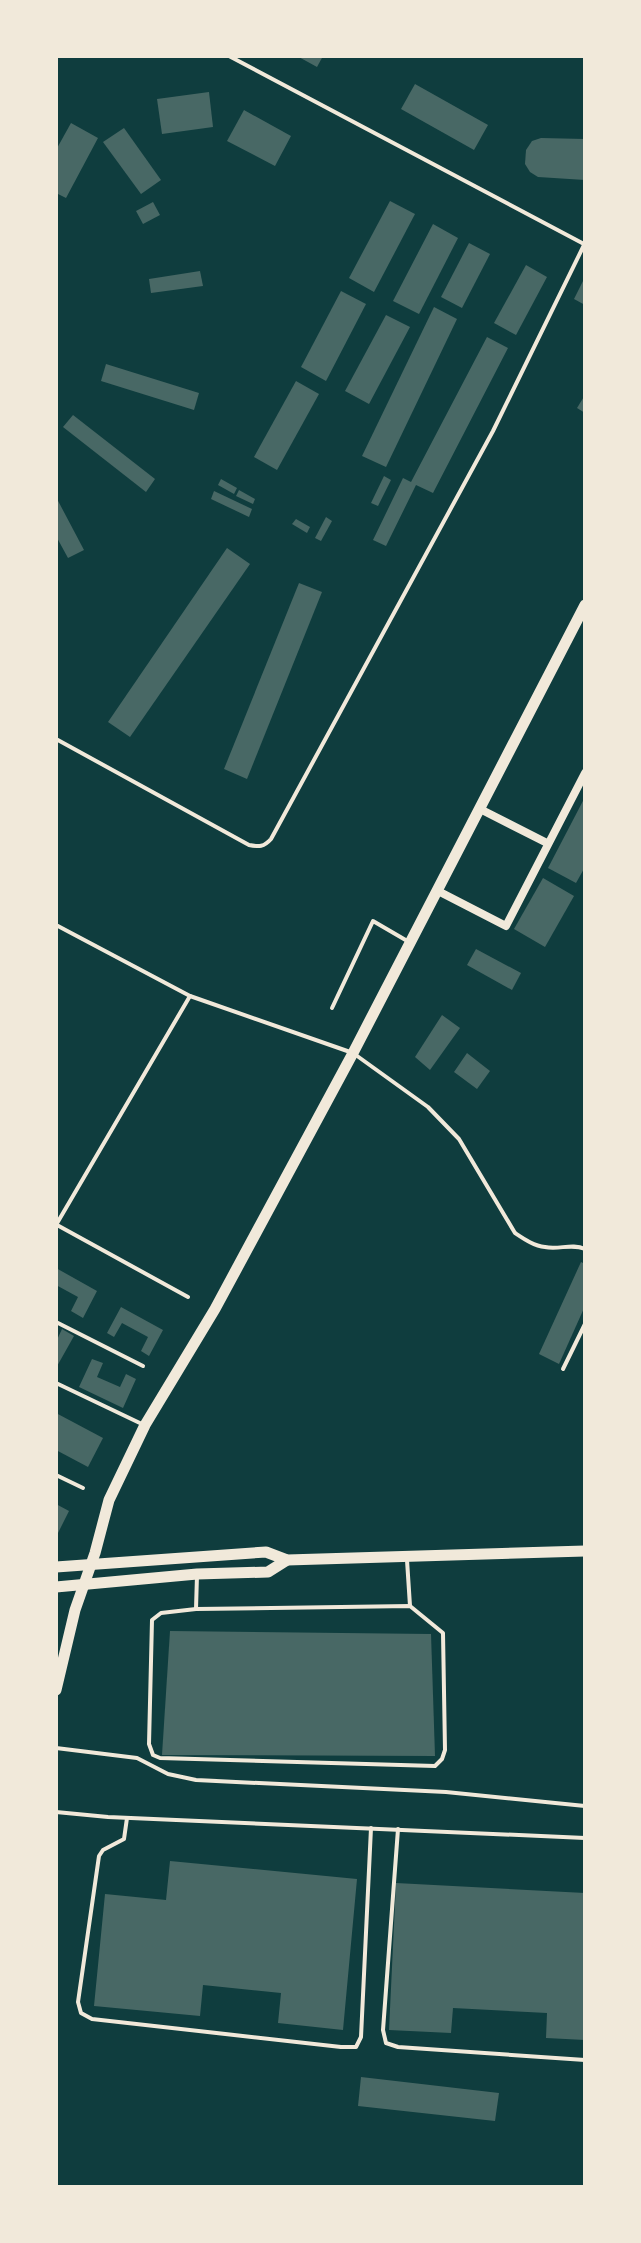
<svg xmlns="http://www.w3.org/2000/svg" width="641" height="2243" viewBox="0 0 641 2243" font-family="'Fira Sans',sans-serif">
<rect width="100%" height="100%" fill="#0f3d3e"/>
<g fill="#486865">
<polygon points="297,56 323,56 317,67"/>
<polygon points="415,84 488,125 474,150 401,109"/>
<polygon points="209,92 213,127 162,134 157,99"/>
<polygon points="244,110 291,136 275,166 227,141"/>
<polygon points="71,123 98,138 66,198 56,193 56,150"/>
<polygon points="124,128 161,180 141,194 103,142"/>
<polygon points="541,138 585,139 585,180 538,177 530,172 525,164 526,150 532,141"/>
<polygon points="390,201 415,214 374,292 349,278"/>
<polygon points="153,202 160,215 143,224 136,211"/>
<polygon points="433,224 458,238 419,314 393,301"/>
<polygon points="469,243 490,254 462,308 441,297"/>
<polygon points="526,265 547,277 516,335 494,323"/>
<polygon points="200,271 203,286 151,293 149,279"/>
<polygon points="585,277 585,305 574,299"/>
<polygon points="341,291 366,304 326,381 301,367"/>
<polygon points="434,307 457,319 386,467 362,456"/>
<polygon points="386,315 410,327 369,404 345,391"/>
<polygon points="487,337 508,348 433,493 416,485 386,546 373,540 403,478 411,482"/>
<polygon points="106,364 199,393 194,410 101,381"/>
<polygon points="296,381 319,394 277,470 254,457"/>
<polygon points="585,395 585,413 577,408"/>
<polygon points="73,415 155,479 146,492 63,427"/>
<polygon points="384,476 391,480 378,506 371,503"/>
<polygon points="221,479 237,488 234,494 218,485"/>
<polygon points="239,490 255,499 253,504 236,496"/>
<polygon points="214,491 252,509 249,517 211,499"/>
<polygon points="56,497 84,550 68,558 56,536"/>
<polygon points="326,517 332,521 321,541 315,538"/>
<polygon points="296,519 310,527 307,533 292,524"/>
<polygon points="227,548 250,564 130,737 108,722"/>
<polygon points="299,583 322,592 247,779 224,769"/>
<polygon points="585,797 585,867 576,883 548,868"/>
<polygon points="543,878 574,896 545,947 514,929"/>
<polygon points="476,949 521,973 512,990 467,965"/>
<polygon points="442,1015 460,1028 430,1070 415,1057"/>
<polygon points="467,1053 490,1071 477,1089 454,1072"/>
<polygon points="581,1262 585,1264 585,1306 559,1364 539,1354"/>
<polygon points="56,1268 97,1291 83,1318 71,1311 78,1297 56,1285"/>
<polygon points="121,1307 163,1330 149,1356 141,1351 148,1337 122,1323 114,1337 107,1333"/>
<polygon points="62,1329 74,1336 56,1368 56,1342"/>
<polygon points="92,1359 103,1363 97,1377 120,1387 126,1374 136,1379 123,1408 79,1387"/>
<polygon points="56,1413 103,1438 88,1467 56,1450"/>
<polygon points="56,1504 69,1511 56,1537"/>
<polygon points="170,1631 431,1634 435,1756 162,1755"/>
<polygon points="170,1861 357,1879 343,2030 278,2023 281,1993 203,1985 200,2016 94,2006 105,1894 166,1900"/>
<polygon points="396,1883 585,1893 585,2040 546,2038 547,2013 453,2008 451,2033 389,2030"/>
<polygon points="361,2077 499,2093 495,2121 358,2106"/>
</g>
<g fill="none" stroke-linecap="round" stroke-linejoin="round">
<g stroke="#f1e9da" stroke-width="4">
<polyline points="229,56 584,244"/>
<path d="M56 739 249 845C259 847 264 847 271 839L493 431 585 243"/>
<path d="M56 925 190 996 353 1053 428 1107 459 1139 515 1233C524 1239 534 1246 545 1247 559 1250 572 1243 585 1249"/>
<polyline points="332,1008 373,921 409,942"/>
<polyline points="56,1225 190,996"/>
<polyline points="57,1225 188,1297"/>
<polyline points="56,1322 143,1366"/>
<polyline points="563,1369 585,1324"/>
<polyline points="56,1383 144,1425"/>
<polyline points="56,1475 83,1488"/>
<polyline points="407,1560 410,1606"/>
<polyline points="196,1609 161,1613 152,1620 149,1744 153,1755 160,1758 435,1766 442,1759 445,1750 443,1633 410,1606 196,1609 197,1575"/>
<polyline points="56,1748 137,1758 168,1774 196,1780 446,1792 585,1806"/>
<polyline points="56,1812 108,1817 585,1838"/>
<polyline points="127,1818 124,1839 103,1850 99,1856 78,2002 81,2013 92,2019 341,2047 356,2047 361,2037 371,1828"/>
<polyline points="398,1829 383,2030 386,2043 398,2047 585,2060"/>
</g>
<g stroke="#f1e9da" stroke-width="8">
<polyline points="480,809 547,843"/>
<polyline points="438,891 506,926 585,773"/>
</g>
<g stroke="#f1e9da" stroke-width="11">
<polyline points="56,1567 266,1552 287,1560 585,1551"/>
<polyline points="56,1587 197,1574 268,1572 287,1560"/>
<polyline points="56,1690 75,1610 95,1553 109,1500 145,1425 215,1309 353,1053 585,605"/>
</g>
</g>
<rect width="641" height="2243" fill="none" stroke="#f1e9da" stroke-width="116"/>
</svg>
